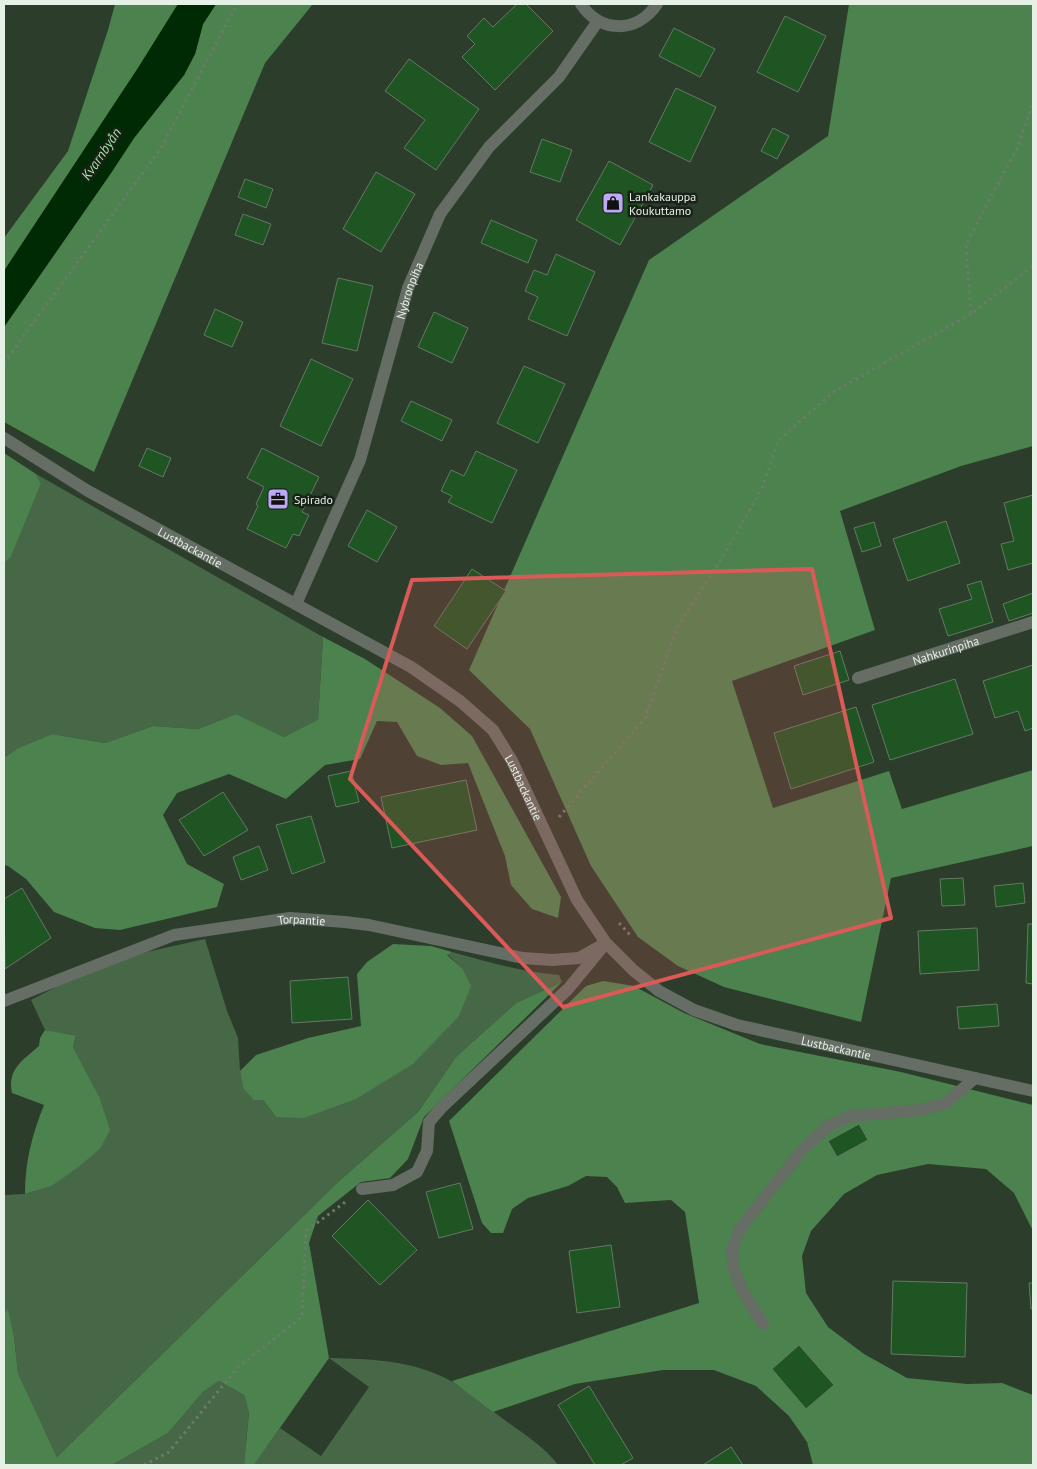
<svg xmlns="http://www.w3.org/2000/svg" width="1037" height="1469" viewBox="0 0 1037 1469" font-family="'PT Sans',sans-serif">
<rect width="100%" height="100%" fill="#2c3d2b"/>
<g fill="#476847">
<polygon points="36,474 323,637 318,721 284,737 236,714 198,729 153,726 105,743 52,734 18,748 4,758 4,563 11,557 41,484"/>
<path d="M205 939 227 1011 238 1038 240 1071 243 1088 263 1100 276 1117 462 968 447 954 452 952C487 962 523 972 559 975L562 982 516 1003 456 1057 418 1112 338 1182 57 1457 18 1373 14 1336 8 1310 4 1314V1195L25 1194 52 1186 100 1149 99 1096 73 1047 76 1037 45 1030 31 1000 58 986 142 953Z"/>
<path d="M329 1358C371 1359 413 1360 451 1381 470 1392 488 1408 506 1421 525 1435 545 1447 558 1465H254L280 1428 321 1456 369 1387Z"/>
<polygon points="219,1381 244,1395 249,1411 244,1465 112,1465 168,1433 203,1392"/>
</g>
<g fill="#4b824d">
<polygon points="115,4 178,4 138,68 4,271 4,238 68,151 108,30"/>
<polygon points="216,4 313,4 265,63 94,472 4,422 4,327 111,173 134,138 184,75 195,54 203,24"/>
<polygon points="849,4 1033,4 1033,446 961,466 840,511 875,630 732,681 773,808 889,771 902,809 1033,770 1033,846 891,878 861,1022 724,987 678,966 638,937 591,866 530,729 469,670 649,260 828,136"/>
<polygon points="4,453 36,474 41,484 11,557 4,563"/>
<polygon points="323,637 365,659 440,708 472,736 561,897 558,918 532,909 511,885 505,856 468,763 441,765 417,756 397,722 377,721 360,759 325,765 286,799 229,774 177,793 163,815 187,864 224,884 217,907 120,930 95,928 54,912 26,879 8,866 4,865 4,758 18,748 52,734 105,743 153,726 198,729 236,714 284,737 318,720"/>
<polygon points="393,944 431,946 452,952 447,955 462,968 471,986 459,1016 413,1064 356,1099 304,1118 276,1117 263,1100 254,1100 243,1088 240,1071 256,1055 308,1038 361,1026 357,974 367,962"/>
<polygon points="603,981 634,986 684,1013 760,1044 901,1072 1033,1105 1033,1231 1014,1193 986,1169 928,1164 877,1175 844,1194 811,1231 802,1256 806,1293 828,1327 864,1354 907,1378 967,1384 1002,1383 1033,1395 1033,1465 813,1465 807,1442 789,1416 756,1386 714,1370 663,1370 575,1384 493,1412 452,1381 699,1303 685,1212 671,1200 625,1203 617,1187 607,1177 586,1176 568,1186 528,1198 512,1209 503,1233 491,1233 482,1223 449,1121 586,986"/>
<polygon points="562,982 424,1117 408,1159 390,1178 361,1182 318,1216 309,1243 329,1358 254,1465 244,1465 249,1412 244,1395 219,1381 203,1392 168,1433 112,1465 4,1465 4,1314 8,1309 14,1336 18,1373 57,1457 338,1182 418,1112 456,1057 516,1003"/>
<path d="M45 1030 76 1036 73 1047 99 1096 110 1130 100 1149 77 1168 52 1186 25 1194C25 1161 32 1135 44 1105L12 1093C7 1069 23 1060 39 1046L40 1038Z"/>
</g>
<polygon fill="#002a04" points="178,4 216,4 203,24 195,54 184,75 134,138 111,173 4,327 4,271 138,68"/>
<g fill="#1e5522" stroke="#667865">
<polygon points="517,4 526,4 553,31 495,90 462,57 475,44 467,36 484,18 493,27"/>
<polygon points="785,16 826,36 798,92 757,72"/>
<polygon points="674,28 715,49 700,77 659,56"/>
<polygon points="409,59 479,109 436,170 404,148 425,120 385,91"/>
<polygon points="676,88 716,107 690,162 649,142"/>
<polygon points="773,128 789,136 777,159 761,151"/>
<polygon points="542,139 572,150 560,182 530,172"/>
<polygon points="609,161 653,185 620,245 576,220"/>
<polygon points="376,172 415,194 381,252 343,229"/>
<polygon points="245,179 273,189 266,208 238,197"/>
<polygon points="243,214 271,224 263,245 235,235"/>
<polygon points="491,220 537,240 528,263 481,243"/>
<polygon points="556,254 595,272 567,336 528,319 538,297 525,291 534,270 547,275"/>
<polygon points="338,278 373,286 357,351 322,343"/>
<polygon points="215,309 243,322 232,347 204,335"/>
<polygon points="434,312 468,328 452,363 418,347"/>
<polygon points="311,359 353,379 321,446 280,426"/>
<polygon points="524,366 565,384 538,443 497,423"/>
<polygon points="411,401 452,420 442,441 401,421"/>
<polygon points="147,448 171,458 163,477 139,466"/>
<polygon points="262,448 319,477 302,512 309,515 299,536 293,534 286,548 247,529 258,506 256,504 264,487 247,478"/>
<polygon points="476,451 517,470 492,523 448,502 452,496 441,491 451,470 464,476"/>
<polygon points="1033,495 1033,563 1008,570 1001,544 1014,541 1004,503"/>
<polygon points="367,510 397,527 377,562 348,546"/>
<polygon points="946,521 960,563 908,581 893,539"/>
<polygon points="874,522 881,546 862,552 854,528"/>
<polygon points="472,569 506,591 467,649 434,626"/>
<polygon points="981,581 993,622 948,636 939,609 972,599 967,585"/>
<polygon points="1033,593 1033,613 1009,621 1003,604"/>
<polygon points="840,651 849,680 803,695 794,666"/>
<polygon points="1033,665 1033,728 1025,731 1018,711 995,718 983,681"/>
<polygon points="955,679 973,734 890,760 872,705"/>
<polygon points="856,707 874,762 791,789 774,733"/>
<polygon points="351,771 359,802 336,807 328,776"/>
<polygon points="466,780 477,830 392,848 381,797"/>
<polygon points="223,792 248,830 204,856 179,820"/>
<polygon points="311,816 325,862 292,874 276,825"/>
<polygon points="259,846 268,870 241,880 233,857"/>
<polygon points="963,878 965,905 942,906 940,879"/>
<polygon points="1023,883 1025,903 996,907 994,886"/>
<polygon points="22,888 51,938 5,969 4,899"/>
<polygon points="1028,924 1033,924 1033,984 1026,983"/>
<polygon points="977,928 979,970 920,974 918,931"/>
<polygon points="348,977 352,1019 292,1023 290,981"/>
<polygon points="997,1004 999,1026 959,1029 957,1007"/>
<polygon points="859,1124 868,1140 837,1157 828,1141"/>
<polygon points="460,1183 473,1229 439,1238 426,1192"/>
<polygon points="368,1200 417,1250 380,1285 332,1236"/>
<polygon points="611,1245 620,1307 577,1313 569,1251"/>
<polygon points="893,1281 967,1283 965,1357 891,1354"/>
<polygon points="1029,1283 1033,1283 1033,1309 1031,1309"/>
<polygon points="799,1345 834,1385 806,1409 772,1369"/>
<polygon points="589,1386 633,1458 621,1465 595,1465 558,1405"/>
<polygon points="731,1447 743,1465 703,1465"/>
</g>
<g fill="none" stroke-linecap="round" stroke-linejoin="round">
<g stroke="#6c7b6b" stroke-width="3" stroke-dasharray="2.5 4" stroke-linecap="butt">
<polyline points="971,313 966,244 1018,146 1033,104"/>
<polyline points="4,363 161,148 237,4"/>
<polyline points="559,817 645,718 678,626 728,548 762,488 778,441 832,393 971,314 1033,266"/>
<polyline points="619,923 632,937"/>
<polyline points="144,1465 169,1452 237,1368 302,1317 306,1231 348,1200"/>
</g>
<g stroke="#656d65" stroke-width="12">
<path d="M581 4C600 33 637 34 657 4"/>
<path id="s1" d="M4 438 88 491 411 667 460 701 493 730 512 761 577 900 606 943 633 970 659 991 694 1010 737 1025 1033 1091"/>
<path id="s2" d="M296 604 360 460 408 288 440 214 489 147 559 77 598 21"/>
<path id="s3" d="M858 678 1033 622"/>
<path id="s4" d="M4 1001 174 935 290 918 345 922 369 925 523 958 552 960 579 958 606 943"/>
<polyline points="362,1189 393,1185 417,1172 427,1151 429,1122 442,1107 568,989 601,949"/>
<polyline points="763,1324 741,1288 734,1269 732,1250 740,1229 803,1149 830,1125 851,1116 921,1110 946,1103 975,1078"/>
</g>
</g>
<path fill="#da5a58" fill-opacity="0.2" stroke="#da5a58" stroke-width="4" stroke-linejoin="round" d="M812 569 891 918 563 1007 350 779 412 580Z"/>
<defs>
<g id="shop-square" transform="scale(1.125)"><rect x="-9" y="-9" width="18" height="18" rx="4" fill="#bcaaf6" stroke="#192119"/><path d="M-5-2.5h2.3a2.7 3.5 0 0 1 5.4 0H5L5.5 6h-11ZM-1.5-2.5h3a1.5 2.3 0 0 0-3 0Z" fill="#111"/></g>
<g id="office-square" transform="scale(1.125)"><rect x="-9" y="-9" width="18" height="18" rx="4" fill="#bcaaf6" stroke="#192119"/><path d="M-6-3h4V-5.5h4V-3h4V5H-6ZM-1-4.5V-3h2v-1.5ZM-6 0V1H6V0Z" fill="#111"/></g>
</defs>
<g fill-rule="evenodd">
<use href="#shop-square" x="613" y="203"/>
<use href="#office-square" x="278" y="499"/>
</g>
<g text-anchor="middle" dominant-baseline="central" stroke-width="5" stroke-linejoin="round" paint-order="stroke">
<g font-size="12" fill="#e6f1e6" stroke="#192119" text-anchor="start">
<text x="629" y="196">Lankakauppa<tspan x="629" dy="14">Koukuttamo</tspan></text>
<text x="294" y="499">Spirado</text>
</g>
<g font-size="12" fill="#e6f1e6" stroke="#192119">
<text stroke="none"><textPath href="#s2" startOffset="334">Nybronpiha</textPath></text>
<text stroke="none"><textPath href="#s1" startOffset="216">Lustbackantie</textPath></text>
<text stroke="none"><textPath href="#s3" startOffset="92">Nahkurinpiha</textPath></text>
<text stroke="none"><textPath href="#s1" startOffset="636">Lustbackantie</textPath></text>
<text stroke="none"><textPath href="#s4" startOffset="311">Torpantie</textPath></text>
<text stroke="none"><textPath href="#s1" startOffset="1071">Lustbackantie</textPath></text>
</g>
<g font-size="14" font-style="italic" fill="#9cea9d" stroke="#192119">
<text transform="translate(101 154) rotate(-56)">Kvarnbyån</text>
</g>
</g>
<rect width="1037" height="1469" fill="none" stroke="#e6f1e6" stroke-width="10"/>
</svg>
